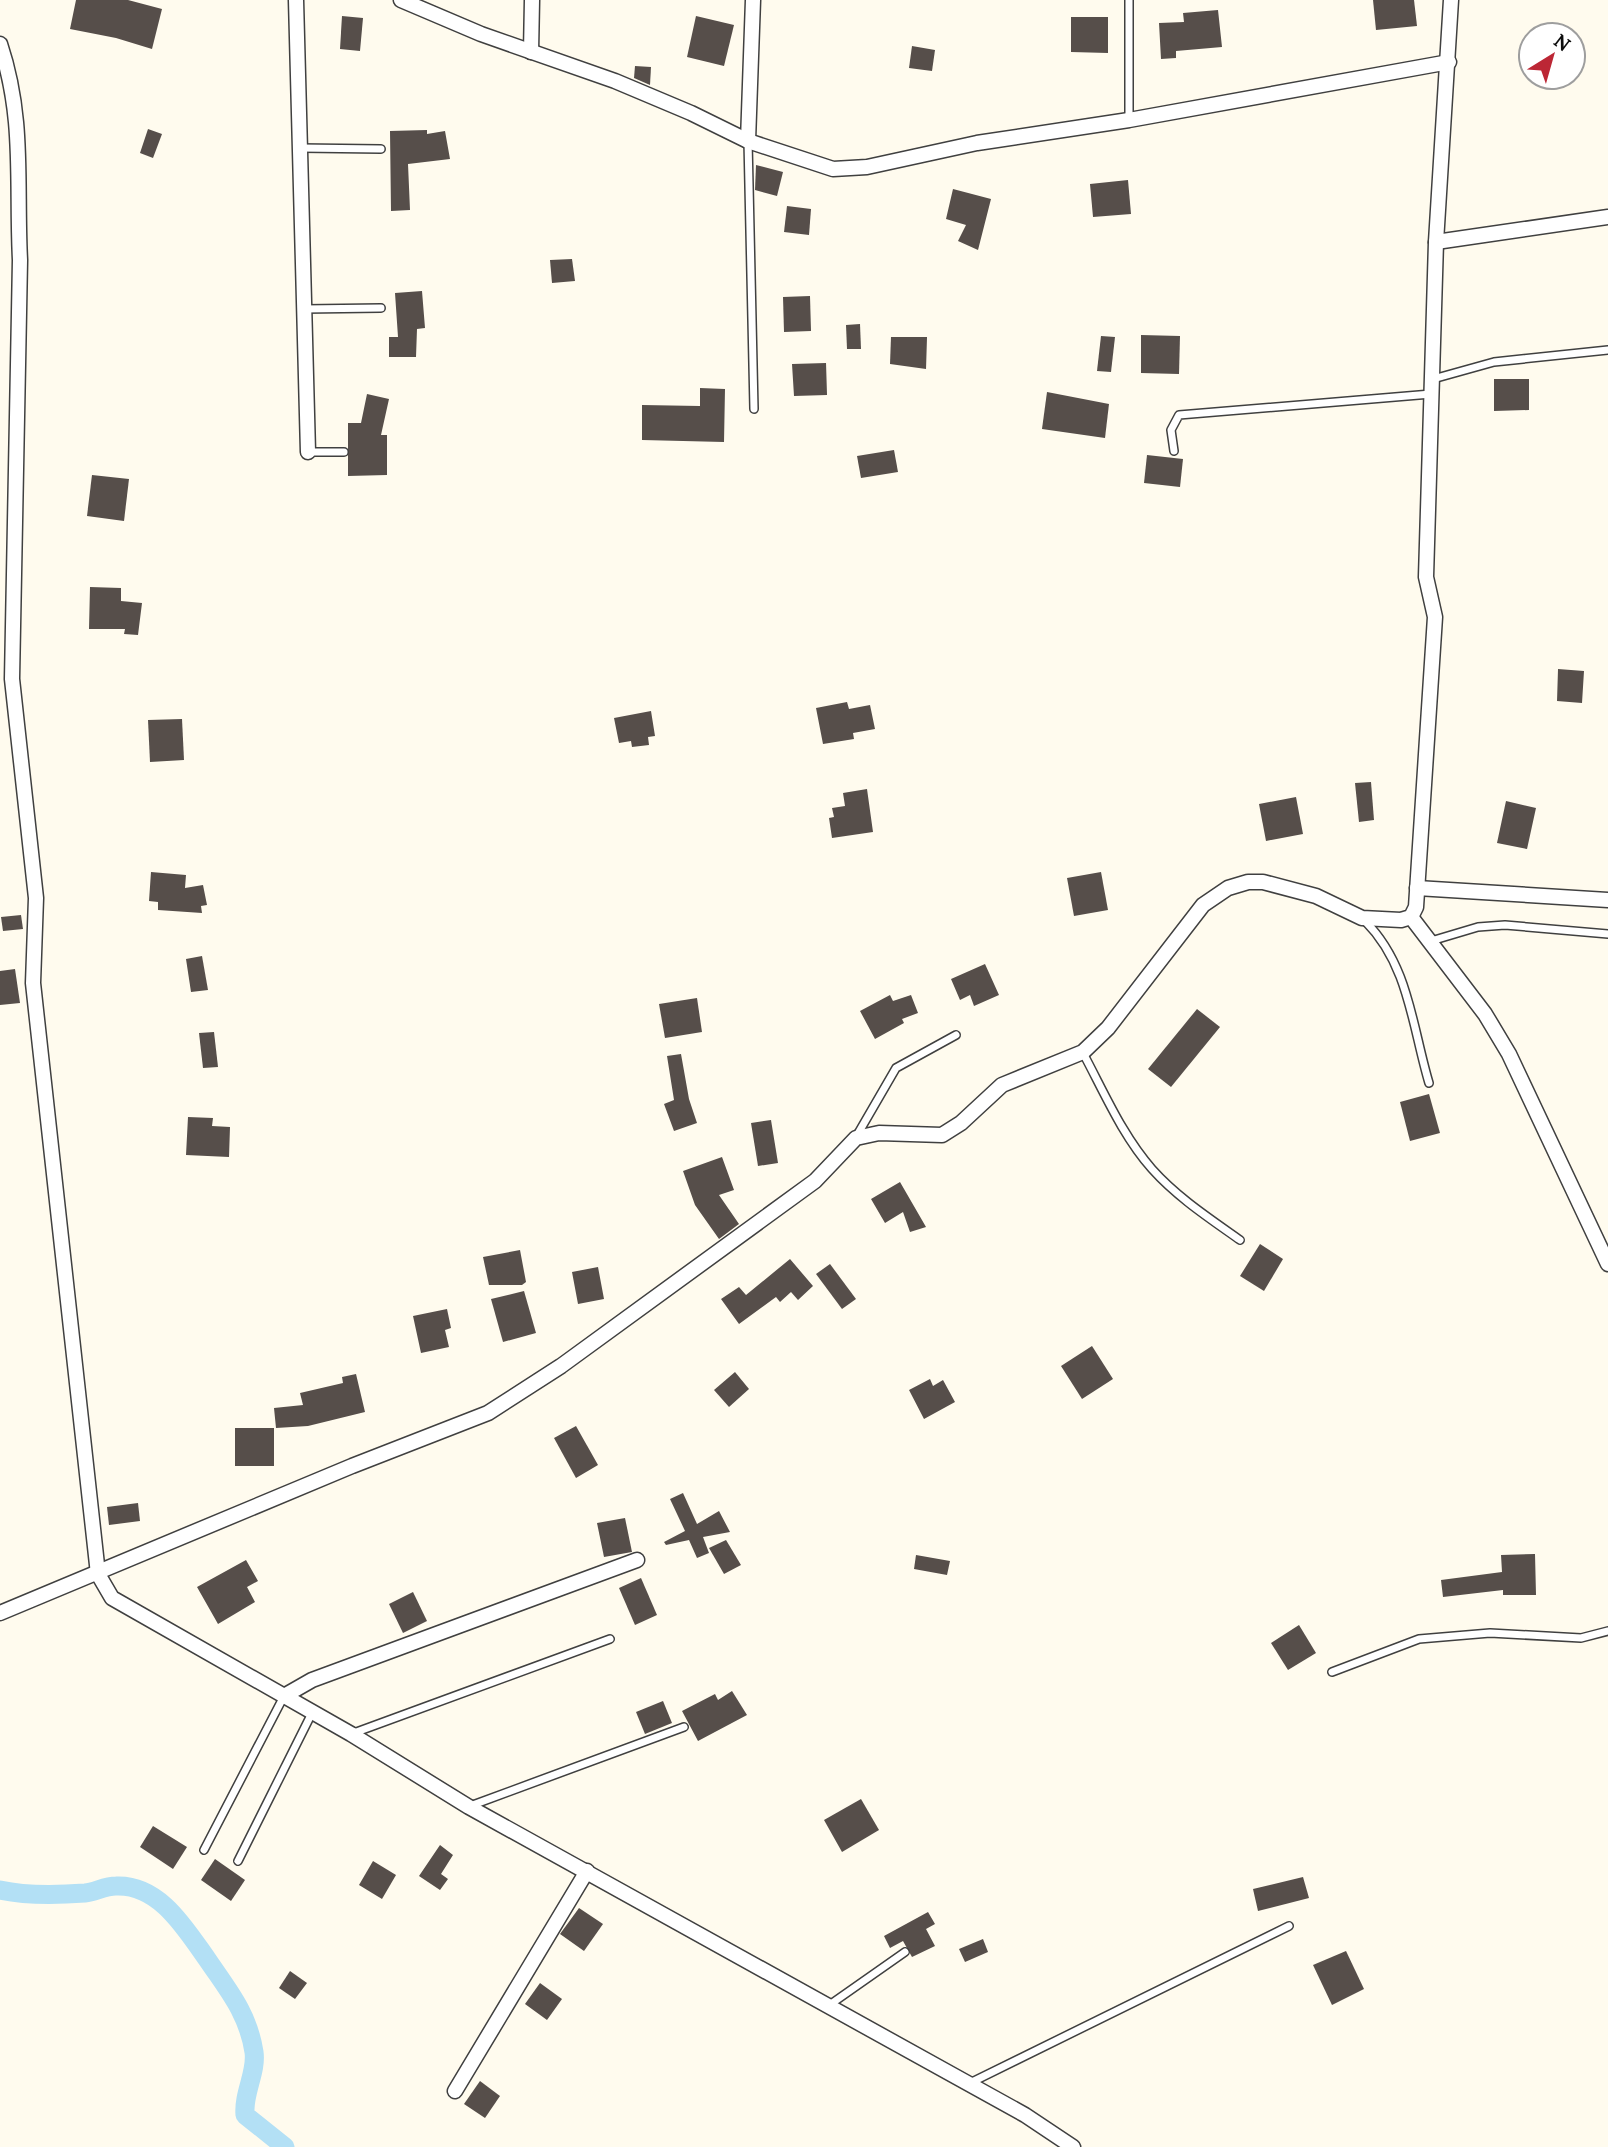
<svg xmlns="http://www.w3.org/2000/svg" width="1608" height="2147" viewBox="0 0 1608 2147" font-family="Lora,serif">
<rect width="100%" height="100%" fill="#fffbee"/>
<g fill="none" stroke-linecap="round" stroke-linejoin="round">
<path stroke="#b3e0f5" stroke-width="19" d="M0 1890C27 1896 57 1895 85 1893 95 1892 105 1886 116 1886 159 1884 185 1928 207 1959 228 1990 248 2013 254 2052 257 2072 243 2093 245 2115L285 2147"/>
</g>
<g fill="#564e4a">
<polygon points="76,0 128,0 162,9 152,49 116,38 70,29"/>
<polygon points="1373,0 1414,0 1417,26 1376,30"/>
<polygon points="1218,10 1222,47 1176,51 1176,58 1161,59 1159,23 1184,22 1183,13"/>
<polygon points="342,16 363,18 360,51 340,49"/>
<polygon points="696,16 734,25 724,66 687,57"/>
<polygon points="1071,17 1108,17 1108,53 1071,52"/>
<polygon points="912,46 935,50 932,71 909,68"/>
<polygon points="635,66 651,67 650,85 634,78"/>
<polygon points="148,129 162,134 153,158 140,153"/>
<polygon points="427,130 427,134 445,131 450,159 408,164 410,210 391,211 390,131"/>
<polygon points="756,165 783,172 777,196 755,190"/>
<polygon points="1128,180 1131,214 1093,217 1090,184"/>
<polygon points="953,189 991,199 978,250 958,241 966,225 946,219"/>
<polygon points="787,206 811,209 809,235 784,232"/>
<polygon points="572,259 575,281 552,283 550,260"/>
<polygon points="422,291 425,328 417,329 416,357 389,357 389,337 398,337 395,293"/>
<polygon points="810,296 811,331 784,332 783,297"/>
<polygon points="860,324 861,349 847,349 846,325"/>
<polygon points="1141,335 1180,336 1179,374 1141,373"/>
<polygon points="1101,336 1115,337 1111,372 1097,371"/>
<polygon points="891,337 927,337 926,369 890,364"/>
<polygon points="826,363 827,395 794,396 792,364"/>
<polygon points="1494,379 1529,379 1529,410 1494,411"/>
<polygon points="700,388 725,389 724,442 642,440 642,405 700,406"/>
<polygon points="1047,392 1109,404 1105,438 1042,429"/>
<polygon points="367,394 389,399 381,435 387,435 387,475 348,476 348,423 361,423"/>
<polygon points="894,450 898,472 861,478 857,456"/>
<polygon points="1147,455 1183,459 1180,487 1144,483"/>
<polygon points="92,475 129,479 124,521 87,516"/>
<polygon points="90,587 121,588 121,601 142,603 138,635 124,634 125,629 89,629"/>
<polygon points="1558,669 1584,671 1582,703 1557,701"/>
<polygon points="847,702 849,709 870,705 875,729 853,733 854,739 823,744 816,708"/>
<polygon points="651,711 655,736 648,737 649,745 632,747 631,741 619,743 614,718"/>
<polygon points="182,719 184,760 150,762 148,720"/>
<polygon points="1371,782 1374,820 1359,822 1355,783"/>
<polygon points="867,789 873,832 832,838 829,818 834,817 832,808 845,806 843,793"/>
<polygon points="1296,797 1303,834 1266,841 1259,804"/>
<polygon points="1506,801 1536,808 1527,849 1497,843"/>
<polygon points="151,872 186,875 185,888 203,885 207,905 201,906 202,913 158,910 158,902 149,901"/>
<polygon points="1101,872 1108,910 1074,916 1067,878"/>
<polygon points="21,915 23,929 3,931 1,917"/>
<polygon points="202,956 208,990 191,992 186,959"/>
<polygon points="985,964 999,995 974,1006 970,995 960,1000 951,979"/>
<polygon points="15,969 20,1003 0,1005 0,971"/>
<polygon points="890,995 893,1001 911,995 918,1013 902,1019 904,1023 875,1039 860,1011"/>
<polygon points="697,998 702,1032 665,1038 659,1004"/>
<polygon points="1197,1009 1220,1027 1171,1087 1148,1069"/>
<polygon points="214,1032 218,1067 203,1068 199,1033"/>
<polygon points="681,1054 689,1099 697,1123 674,1131 664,1104 674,1100 667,1056"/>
<polygon points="1429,1094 1440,1133 1410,1141 1400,1102"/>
<polygon points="188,1117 213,1118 212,1126 230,1127 229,1157 186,1155"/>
<polygon points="771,1120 778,1163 758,1166 751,1123"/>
<polygon points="722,1157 734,1190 719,1195 739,1224 719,1239 695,1205 683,1171"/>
<polygon points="900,1182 926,1227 910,1232 903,1212 885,1223 871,1199"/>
<polygon points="1260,1244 1283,1259 1264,1291 1240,1276"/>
<polygon points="520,1250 526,1282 522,1285 489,1285 483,1257"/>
<polygon points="790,1259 813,1286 798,1300 791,1292 780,1302 776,1297 739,1324 721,1299 739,1287 746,1295"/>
<polygon points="830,1264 856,1299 842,1309 816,1274"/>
<polygon points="598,1267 604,1299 578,1304 572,1272"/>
<polygon points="524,1291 536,1333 503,1342 491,1299"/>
<polygon points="447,1309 451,1328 445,1330 449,1347 421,1353 413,1316"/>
<polygon points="1092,1346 1113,1379 1082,1399 1061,1366"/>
<polygon points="735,1372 749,1389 729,1407 714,1390"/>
<polygon points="356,1374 365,1412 308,1426 276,1428 274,1408 303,1405 300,1393 343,1383 342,1377"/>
<polygon points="930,1379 933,1386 943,1380 955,1402 924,1419 909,1390"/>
<polygon points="576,1426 598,1465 576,1478 554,1438"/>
<rect x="235" y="1428" width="39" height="38"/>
<polygon points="683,1493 697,1524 719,1511 730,1532 703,1537 709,1553 697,1558 689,1540 666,1545 664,1542 685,1531 670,1499"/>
<polygon points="138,1503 140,1521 109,1525 107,1507"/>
<polygon points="625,1518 632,1552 604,1557 597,1523"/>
<polygon points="726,1540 741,1565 724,1574 709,1548"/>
<polygon points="1535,1554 1536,1595 1503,1595 1503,1590 1443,1597 1441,1580 1502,1572 1501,1555"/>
<polygon points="916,1555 950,1561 947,1575 914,1569"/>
<polygon points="246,1560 258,1581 247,1587 255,1602 218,1624 197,1587"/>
<polygon points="641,1578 657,1615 635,1625 619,1588"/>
<polygon points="413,1592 427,1621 403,1633 389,1604"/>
<polygon points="1299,1625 1316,1653 1288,1670 1271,1643"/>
<polygon points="732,1691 747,1715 698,1741 682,1711 715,1694 718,1700"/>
<polygon points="663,1701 672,1723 645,1734 636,1712"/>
<polygon points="861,1799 879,1830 842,1852 824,1820"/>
<polygon points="153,1826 187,1847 173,1869 140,1847"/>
<polygon points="440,1845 453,1855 441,1874 448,1879 440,1890 419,1876"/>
<polygon points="215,1859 245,1880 231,1901 201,1880"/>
<polygon points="373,1861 396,1875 382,1899 359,1885"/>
<polygon points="1303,1877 1309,1898 1258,1911 1253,1889"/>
<polygon points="579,1908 603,1924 584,1951 560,1934"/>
<polygon points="928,1912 935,1924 926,1929 935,1946 912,1957 903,1941 890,1948 884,1936"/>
<polygon points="983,1939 988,1952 965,1962 959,1949"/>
<polygon points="1346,1951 1364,1989 1332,2005 1313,1965"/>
<polygon points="290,1971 307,1983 295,1999 279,1988"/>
<polygon points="540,1983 562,1999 547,2020 525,2004"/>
<polygon points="480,2081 500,2096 485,2118 464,2104"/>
</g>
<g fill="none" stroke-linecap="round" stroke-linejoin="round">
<g stroke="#404040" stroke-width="10">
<g id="lane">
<polyline points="1129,120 1129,0"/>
<polyline points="748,141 754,409"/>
<polyline points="300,148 381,149"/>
<polyline points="304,309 381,308"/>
<polyline points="1433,379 1494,362 1608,350"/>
<polyline points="1174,451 1171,430 1179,415 1431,394"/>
<polyline points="309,452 344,452"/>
<path d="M1365 921C1409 965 1412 1026 1429 1083"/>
<polyline points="1431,941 1478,927 1505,925 1608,934"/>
<path d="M1083 1053C1104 1092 1122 1135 1152 1169 1177 1197 1209 1218 1240 1240"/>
<polyline points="856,1137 896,1068 956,1035"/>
<polyline points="1332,1672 1419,1639 1490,1633 1581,1638 1608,1631"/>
<polyline points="351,1734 610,1639"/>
<polyline points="470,1806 684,1727"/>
<polyline points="204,1850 284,1696"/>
<polyline points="238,1861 312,1713"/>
<polyline points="828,2006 905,1952"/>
<polyline points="970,2083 1289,1926"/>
</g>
</g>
<g stroke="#404040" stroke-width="17">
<g id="street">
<polyline points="296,0 308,452"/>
<polyline points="401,0 481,34 615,81 691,113 748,141 833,169 867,167 977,143 1129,120 1449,62"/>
<path d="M0 44C25 119 16 183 20 260L12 679 36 898 33 983 98 1574 112 1598 351 1734 469 1807 1025 2115 1073 2147"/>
<polyline points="531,52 532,0"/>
<polyline points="748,141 753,0"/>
<polyline points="1436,242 1608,217"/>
<polyline points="1417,888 1608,900"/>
<polyline points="1411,917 1485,1014 1509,1054 1608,1264"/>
<polyline points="0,1613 352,1466 488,1413 561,1366 815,1181 856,1138 879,1133 942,1135 961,1123 1002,1085 1083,1052 1108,1028 1203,905 1228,888 1248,882 1263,882 1316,896 1362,918 1401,920 1411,917 1416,907 1435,617 1426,577 1436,242 1451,0"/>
<polyline points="284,1696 312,1680 637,1560"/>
<polyline points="455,2091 587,1871"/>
</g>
</g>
<use href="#lane" stroke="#fff" stroke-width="7"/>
<use href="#street" stroke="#fff" stroke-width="14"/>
</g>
<g transform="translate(1552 56) rotate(37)"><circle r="33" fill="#ffffff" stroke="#9e9e9e" stroke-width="2"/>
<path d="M0-5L12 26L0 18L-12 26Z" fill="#bc2735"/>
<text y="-10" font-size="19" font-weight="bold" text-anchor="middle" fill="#0d0d0d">N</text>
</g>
</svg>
